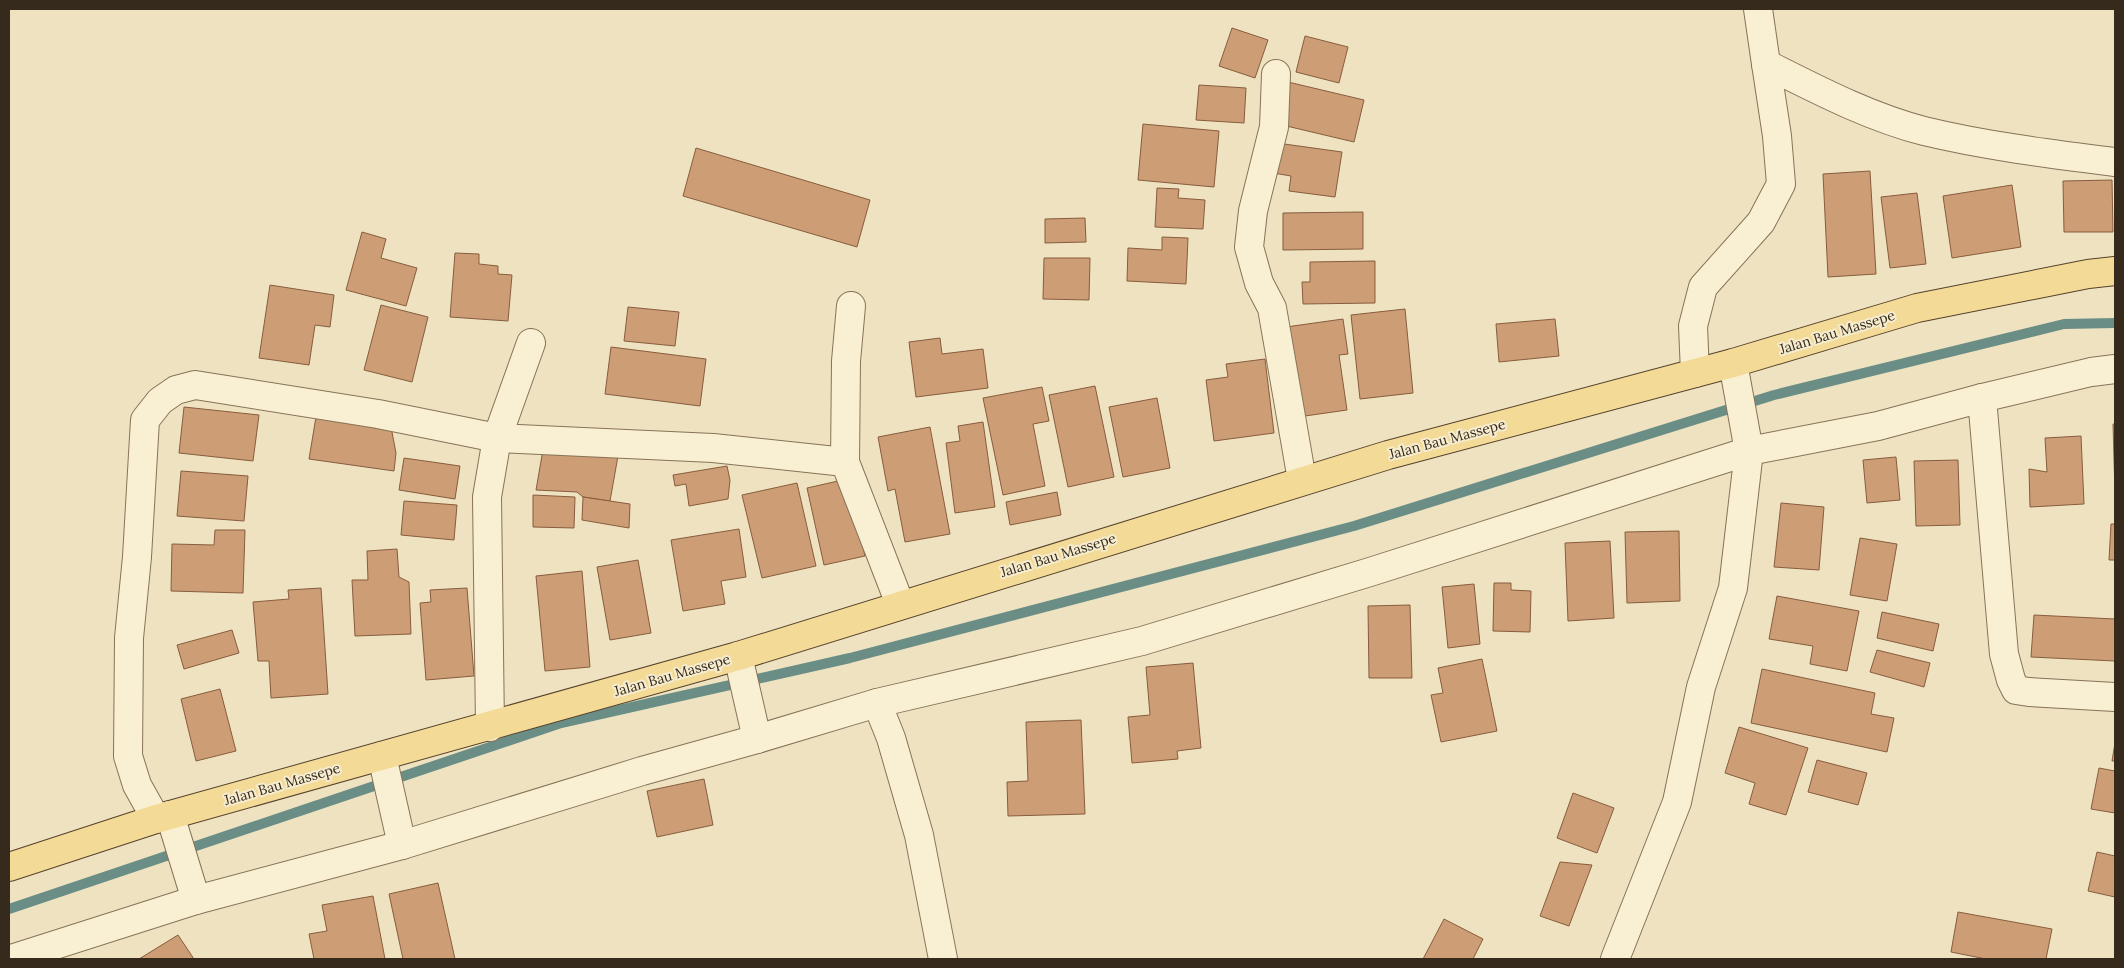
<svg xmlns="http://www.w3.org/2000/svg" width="2124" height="968" viewBox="0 0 2124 968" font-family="Lora,serif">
<rect width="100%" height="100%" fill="#eee2c0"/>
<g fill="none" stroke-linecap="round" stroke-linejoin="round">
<polyline stroke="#6a8e86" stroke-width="10" points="9,909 561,723 850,658 1354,526 1774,395 2064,324 2115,323"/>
</g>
<g fill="#cd9d75" stroke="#875d3d">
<polygon points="1232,28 1268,40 1255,78 1219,66"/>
<polygon points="1305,36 1348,47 1339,83 1296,72"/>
<polygon points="1288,82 1364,100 1354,142 1278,124"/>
<polygon points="1199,85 1246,88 1244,123 1196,120"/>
<polygon points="1143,124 1219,131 1214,187 1138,180"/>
<polygon points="1277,143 1342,152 1335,197 1289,191 1291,176 1273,173"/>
<polygon points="696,148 870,200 857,247 683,196"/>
<polygon points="1870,171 1876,274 1828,277 1823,174"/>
<polygon points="2112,180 2113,232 2064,232 2063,181"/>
<polygon points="2012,185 2021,247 1952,258 1943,196"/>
<polygon points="1157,188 1179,189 1178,198 1205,200 1203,229 1155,227"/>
<polygon points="1917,193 1926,264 1890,268 1881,197"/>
<polygon points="1363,212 1363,249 1283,250 1283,213"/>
<polygon points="1085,218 1086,242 1045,243 1045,219"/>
<polygon points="362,232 386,239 381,258 417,268 406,306 346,290"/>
<polygon points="1162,237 1188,238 1186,284 1127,281 1128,248 1162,250"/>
<polygon points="455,253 479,254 479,264 498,266 498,274 512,275 508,321 450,317"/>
<polygon points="1044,258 1090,258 1089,300 1043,299"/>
<polygon points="1375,261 1375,303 1303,304 1302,282 1310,282 1310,262"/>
<polygon points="270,285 334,295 330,327 315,325 309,365 259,358"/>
<polygon points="381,305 428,317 412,382 364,370"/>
<polygon points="628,307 679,312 675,346 624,341"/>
<polygon points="1405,309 1413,393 1360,399 1351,315"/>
<polygon points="1343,319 1348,354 1339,355 1347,410 1298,417 1286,327"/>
<polygon points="1555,319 1559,356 1499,362 1496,324"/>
<polygon points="940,338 942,354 983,349 988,388 916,397 909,342"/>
<polygon points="611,347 706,359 700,406 605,394"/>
<polygon points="1265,359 1274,433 1214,441 1206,380 1228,377 1226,364"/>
<polygon points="1095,386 1114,477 1068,487 1049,395"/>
<polygon points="1042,387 1049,421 1033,424 1045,486 1003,495 983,398"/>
<polygon points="1157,398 1170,468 1123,477 1109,407"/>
<polygon points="184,407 259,415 253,461 179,453"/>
<polygon points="316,417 391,427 396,453 394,471 309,459"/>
<polygon points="983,422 995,507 955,513 946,443 960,441 958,426"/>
<polygon points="2113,424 2115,424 2115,494"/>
<polygon points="930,427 950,534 905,542 895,489 888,491 878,437"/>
<polygon points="2081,436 2084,504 2030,507 2029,469 2047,472 2045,438"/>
<polygon points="544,444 618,456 610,501 583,497 577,492 536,490"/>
<polygon points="1896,457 1900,500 1867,503 1863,460"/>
<polygon points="404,458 460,466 455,499 399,490"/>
<polygon points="1958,460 1960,525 1916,526 1914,461"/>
<polygon points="727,466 730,480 728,499 689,506 686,484 675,486 673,475"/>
<polygon points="181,471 248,476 244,521 177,516"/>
<polygon points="847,479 865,556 824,565 807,488"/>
<polygon points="797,483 816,566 762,578 742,495"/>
<polygon points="1057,492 1061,515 1010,525 1006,502"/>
<polygon points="533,495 575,497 574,528 533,527"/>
<polygon points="583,497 630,504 629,528 582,520"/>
<polygon points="404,501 457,505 454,540 401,535"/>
<polygon points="1781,503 1824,507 1819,570 1774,567"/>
<polygon points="2111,524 2115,524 2115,560 2109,560"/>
<polygon points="739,529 746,577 721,581 725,604 683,611 671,540"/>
<polygon points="215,530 245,530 243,593 171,591 172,544 214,545"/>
<polygon points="1679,531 1680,601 1627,603 1625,532"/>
<polygon points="1860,538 1897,544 1887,601 1850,595"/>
<polygon points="1610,541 1614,618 1568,621 1565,543"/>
<polygon points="397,549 399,577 409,582 411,634 355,636 352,580 368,580 367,551"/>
<polygon points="638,560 651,633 610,640 597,567"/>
<polygon points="582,571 590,667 545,671 536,576"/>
<polygon points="1494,583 1511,583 1511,590 1531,591 1530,632 1493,631"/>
<polygon points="1474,584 1480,644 1448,648 1442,587"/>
<polygon points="321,588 328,694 271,698 269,661 258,661 253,602 289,599 288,590"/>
<polygon points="467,588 474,676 426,680 420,603 431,602 430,590"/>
<polygon points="1777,596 1859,611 1847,671 1810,664 1813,646 1769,639"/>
<polygon points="1410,605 1412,678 1369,678 1368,606"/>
<polygon points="1882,612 1939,624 1933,651 1877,638"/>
<polygon points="2034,615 2115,619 2115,661 2031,657"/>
<polygon points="232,630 239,653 184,669 177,645"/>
<polygon points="1877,650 1930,663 1924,687 1870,672"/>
<polygon points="1482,659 1497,731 1441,742 1431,695 1443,693 1438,668"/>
<polygon points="1193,663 1201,748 1177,751 1178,759 1132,763 1128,717 1150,715 1146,667"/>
<polygon points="1762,669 1875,693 1871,714 1894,718 1887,752 1751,723"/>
<polygon points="220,689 236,751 196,761 181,699"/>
<polygon points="1081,720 1085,814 1008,816 1007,782 1028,781 1026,722"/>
<polygon points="1739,727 1808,748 1786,815 1749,804 1755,783 1725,773"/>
<polygon points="2115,743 2115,761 2112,761"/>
<polygon points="1817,760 1867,773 1858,805 1808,792"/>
<polygon points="2099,768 2115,771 2115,813 2091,809"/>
<polygon points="704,779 713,825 657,837 647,791"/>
<polygon points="1573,793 1614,808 1597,853 1557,838"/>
<polygon points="2097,852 2115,856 2115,897 2088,891"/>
<polygon points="1560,862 1592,865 1569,926 1540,916"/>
<polygon points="438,883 455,959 403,959 389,894"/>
<polygon points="373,896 385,959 314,959 309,934 327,931 322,905"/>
<polygon points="1958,912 2052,929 2046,959 1986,959 1951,952"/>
<polygon points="1444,919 1483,939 1473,959 1423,959"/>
<polygon points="178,935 194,959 139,959"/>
</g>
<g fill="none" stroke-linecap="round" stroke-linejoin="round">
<g stroke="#877358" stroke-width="30">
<g id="minor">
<path d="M1758 9 1766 64C1816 89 1869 117 1924 131 1986 146 2051 154 2115 162"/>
<polyline points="1276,74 1274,127 1253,211 1249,247 1259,283 1272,308 1302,480"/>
<polyline points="1695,373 1693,326 1703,287 1761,222 1781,184 1777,136 1766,64"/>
<polyline points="1982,398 2004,654 2011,680 2016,690 2029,692 2115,697"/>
<polyline points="845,462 846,361 851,306"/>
<polyline points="738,656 757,739"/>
<polyline points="877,703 891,738 919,835 943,959"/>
<polyline points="490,727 487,497 497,438 531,343"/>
<polyline points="382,756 402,845"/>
<polyline points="170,815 196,900"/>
<polyline points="156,819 137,785 128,756 129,638 137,557 145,420 160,401 176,390 195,385 378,414 497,438 713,448 845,462 900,604"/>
<polyline points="11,959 196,900 402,845 642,771 757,739 877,703 1142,641 1370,572 1749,451 1878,426 1982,398 2091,372 2115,369"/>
<polyline points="1615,959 1677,802 1701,687 1733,588 1749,451 1733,363"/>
</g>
</g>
<g stroke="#55412c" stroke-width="30">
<polyline id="primary" points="9,867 156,819 738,656 1388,455 1733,363 1917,308 2088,274 2115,271"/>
</g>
<use href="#minor" stroke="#f9efd3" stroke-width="28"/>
<use href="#primary" stroke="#f3da96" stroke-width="28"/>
</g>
<g text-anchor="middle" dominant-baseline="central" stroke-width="4" stroke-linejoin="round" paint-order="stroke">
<g font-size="14" fill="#362a1c" stroke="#f6eccf">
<text transform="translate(1837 332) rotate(-17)">Jalan Bau Massepe</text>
<text transform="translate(1447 439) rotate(-15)">Jalan Bau Massepe</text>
<text transform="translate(1058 555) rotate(-17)">Jalan Bau Massepe</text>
<text transform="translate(672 675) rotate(-16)">Jalan Bau Massepe</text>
<text transform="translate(282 784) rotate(-16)">Jalan Bau Massepe</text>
</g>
</g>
<rect width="2124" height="968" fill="none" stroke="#362a1c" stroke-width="20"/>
</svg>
